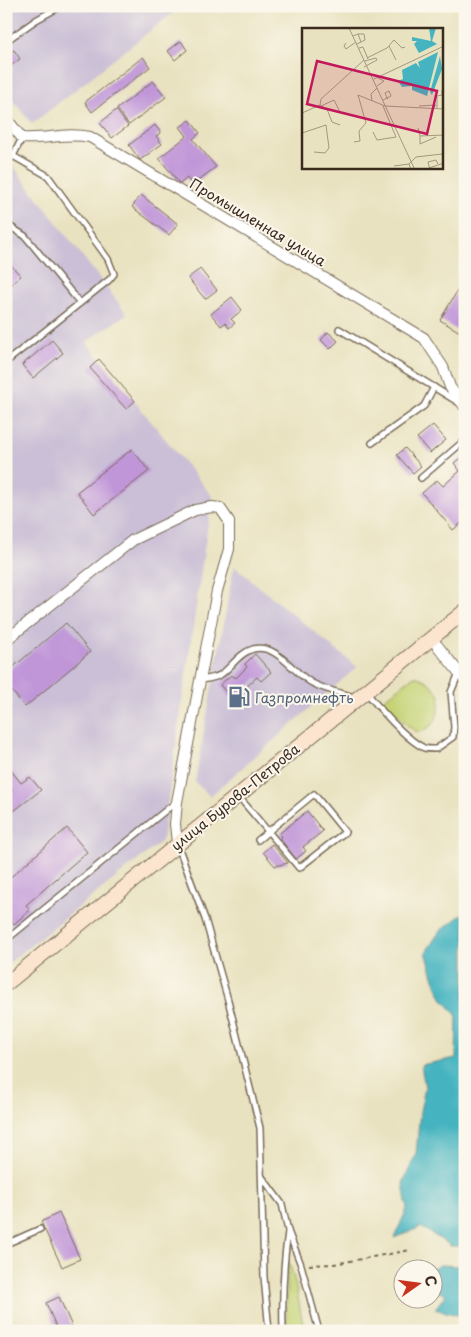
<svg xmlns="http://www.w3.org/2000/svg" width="471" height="1337" viewBox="0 0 471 1337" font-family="'Playpen Sans',sans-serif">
<rect width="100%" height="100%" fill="#fbf7ec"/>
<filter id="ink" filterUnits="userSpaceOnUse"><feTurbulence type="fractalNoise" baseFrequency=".02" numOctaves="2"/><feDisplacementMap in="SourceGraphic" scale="10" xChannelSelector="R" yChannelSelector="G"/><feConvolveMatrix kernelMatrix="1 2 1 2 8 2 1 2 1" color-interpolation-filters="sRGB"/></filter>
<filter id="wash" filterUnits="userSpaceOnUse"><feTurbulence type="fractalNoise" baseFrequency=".0096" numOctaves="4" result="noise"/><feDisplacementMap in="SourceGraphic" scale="20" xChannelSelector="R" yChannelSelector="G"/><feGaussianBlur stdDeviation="1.12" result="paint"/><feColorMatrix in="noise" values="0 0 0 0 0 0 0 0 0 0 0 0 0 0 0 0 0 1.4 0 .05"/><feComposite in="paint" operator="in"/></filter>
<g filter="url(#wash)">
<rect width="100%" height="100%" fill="#e9e2c0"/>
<g fill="#cabfd6">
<polygon points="6,6 172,6 174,12 32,124 6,92"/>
<polygon points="6,157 127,314 86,342 212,496 162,841 6,965"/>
<polygon points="234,566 357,667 210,796 195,782"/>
</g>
<g fill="#c5d374" stroke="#807e49">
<path d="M414 676C427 679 433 685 440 696 438 716 438 727 417 732L408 726 383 700Z"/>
<path d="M288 1260C298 1284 298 1307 305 1331H286Z"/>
</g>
<g fill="#45b4c0" stroke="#406f6f">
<polygon points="465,912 465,1246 451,1246 421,1227 394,1238 407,1209 403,1183 416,1154 420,1111 425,1088 421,1065 456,1058 457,1016 442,998 434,979 426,952 440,931"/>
<polygon points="440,1265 465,1266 465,1317 435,1309 446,1294 434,1291 433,1269"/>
</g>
<g id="blocks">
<g fill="#c096d8">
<polygon points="181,41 187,50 175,60 168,51"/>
<polygon points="14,50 20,59 9,67 6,64 6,55"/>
<polygon points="143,57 150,67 92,112 85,102"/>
<polygon points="153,81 166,97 129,125 117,109"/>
<polygon points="116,110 128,126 112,138 100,123"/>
<polygon points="190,120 200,133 193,139 216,167 192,185 187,178 180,184 159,158 187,136 180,127"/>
<polygon points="155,125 161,133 156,136 162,144 140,160 129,145"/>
<polygon points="141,195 178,224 169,235 132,207"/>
<polygon points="6,260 21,276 6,289"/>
<polygon points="200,269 217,290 205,299 188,278"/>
<polygon points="459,288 465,292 465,335 440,320"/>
<polygon points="232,297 242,310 231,319 235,323 229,328 225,323 221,326 211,314"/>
<polygon points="328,332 338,341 330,349 321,340"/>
<polygon points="52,340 63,353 33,378 22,365"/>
<polygon points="99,359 135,401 126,409 90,368"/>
<polygon points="433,425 446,440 430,453 417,438"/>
<polygon points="405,448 421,466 413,473 397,455"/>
<polygon points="132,449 149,471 94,514 77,492"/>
<polygon points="465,454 465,508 463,510 465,512 465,520 453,530 422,493 437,480 443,486 460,471 454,463"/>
<polygon points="66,623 90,652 25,707 6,684 6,673"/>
<polygon points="255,654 271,672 261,681 257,677 244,689 248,693 236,704 220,685 231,675 236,678 247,667 245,664"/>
<polygon points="6,764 21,783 30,777 41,790 6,817 6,795 13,790 6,781"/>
<polygon points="307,811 323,831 303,847 306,851 296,859 281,840 280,833"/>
<polygon points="67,828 87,852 26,905 30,910 14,924 6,914 6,881"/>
<polygon points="272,844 288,863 275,866 263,852"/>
<polygon points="59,1213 80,1259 62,1267 41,1222"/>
<polygon points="59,1297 74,1331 58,1331 46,1303"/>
</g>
</g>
</g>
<g filter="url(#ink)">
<use href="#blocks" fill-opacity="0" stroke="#786a57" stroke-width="1"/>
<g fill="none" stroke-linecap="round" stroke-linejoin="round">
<g stroke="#786a57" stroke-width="8">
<g id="service">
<polyline points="6,41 36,20 61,6"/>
<polyline points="6,163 13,156 22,138"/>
<polyline points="6,224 25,236 80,303"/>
<polyline points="339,329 458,402"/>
<polyline points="6,362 109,280 114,274 108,259 48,176 13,156"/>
<polyline points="372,443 424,406 434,387"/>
<polyline points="421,478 465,440"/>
<path d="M201 680C207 679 215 678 220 675 231 668 239 653 253 649 278 643 294 675 314 684 326 690 341 693 354 697"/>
<path d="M367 693C380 709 406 739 424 748 427 749 432 749 436 749L453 737 454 727 451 692 459 673"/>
<polyline points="239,797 299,868 345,832 314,794 258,840"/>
<polyline points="178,846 205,919 228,1000 260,1128 264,1277 269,1331"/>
<polyline points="6,940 176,802"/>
<polyline points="262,1177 282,1204 288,1231 301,1265 319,1331"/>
<polyline points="6,1244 40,1229"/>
<path d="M283 1331C282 1297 283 1265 288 1232"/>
</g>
</g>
<g stroke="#786a57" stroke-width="12">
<g id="minor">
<path d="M6 118 22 138C47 140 65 132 90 137L424 338 443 367 450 387 465 407"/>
<polyline points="432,639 465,680"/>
<polyline points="6,640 133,540 195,510 212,507 220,508 229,521 229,549 217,591 177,802 175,824 177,843"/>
</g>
</g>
<g stroke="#786a57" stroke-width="16">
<polyline id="secondary" points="6,984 465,611"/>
</g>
<polyline stroke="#786a57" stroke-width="2" stroke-dasharray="4 4" stroke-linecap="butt" points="309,1265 334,1264 411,1250"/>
<use href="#service" stroke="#fff" stroke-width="5"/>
<use href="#minor" stroke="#fff" stroke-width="10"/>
<use href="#secondary" stroke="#fbe5cf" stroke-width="14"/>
</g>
</g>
<defs>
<g id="fuel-bare" transform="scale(1.725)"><path d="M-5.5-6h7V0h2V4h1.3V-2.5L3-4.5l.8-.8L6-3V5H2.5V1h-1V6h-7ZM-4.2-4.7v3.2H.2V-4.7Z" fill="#5c6f8a" stroke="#fbf7ec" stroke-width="2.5" paint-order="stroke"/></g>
</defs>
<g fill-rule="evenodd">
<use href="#fuel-bare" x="239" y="697"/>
</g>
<g text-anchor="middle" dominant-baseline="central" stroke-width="4" stroke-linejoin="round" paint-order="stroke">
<g font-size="14" fill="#3b2a1e" stroke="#fbf7ec">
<text transform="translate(258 222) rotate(31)">Промышленная улица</text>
<text transform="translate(235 797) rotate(-39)">улица Бурова-Петрова</text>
</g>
<g font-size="14" fill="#4e5e75" stroke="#fbf7ec" text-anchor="start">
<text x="255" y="697">Газпромнефть</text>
</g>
</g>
<g transform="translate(302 28)">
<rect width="141" height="141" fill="#e9e2c0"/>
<path d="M127 0H134L130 13 135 16 117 25 112 16 115 13H110V9L129 13ZM136 24 125 68 110 62V58L100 59 96 53 101 51 100 42 114 35 118 40 116 34ZM138 28 140 41 130 67 128 64Z" fill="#45b4c0"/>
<path fill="none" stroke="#a3987f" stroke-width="1" d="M47 0 113 142M56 6H62L63 12 59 14M51 8 56 6 59 14 55 16M44 15 42 18 44 21 54 14M87 18 94 32M57 20 61 19 66 31M65 30 85 20 92 12 100 20 103 19M62 39 75 32 74 30 63 33M72 51 142 18M75 58 82 53 76 50M81 72 89 68 87 63 83 65 85 70 86 71M70 73 69 66 75 60M18 77 25 81 30 94 38 97M19 78 32 72 38 84M117 78 134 77 132 80M135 80V68L140 67V62M0 85 18 77 19 71 62 32M116 100 118 108 142 107M71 104 75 112 94 109 81 78M0 105 24 97 27 120 23 125 12 124M118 108V116L134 109M52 114 58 113 57 103 64 95 56 67 83 78 142 81M107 136 114 129 140 126M92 138 107 136 109 142M127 140 142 135M128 142 126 134 134 132 136 136"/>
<path fill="#c2185b" fill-opacity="0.15" stroke="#c2185b" stroke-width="2.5" d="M15 33 135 63 125 106 5 76Z"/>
<rect width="141" height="141" fill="none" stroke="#3b2a1e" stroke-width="2.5"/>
</g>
<rect width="471" height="1337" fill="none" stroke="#fbf7ec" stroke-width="25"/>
<g transform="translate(418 1284) rotate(76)"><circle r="24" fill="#fbf7ec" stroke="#aea59a"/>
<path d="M0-4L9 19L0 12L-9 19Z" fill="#c8321e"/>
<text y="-8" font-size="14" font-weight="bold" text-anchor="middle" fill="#3b2a1e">С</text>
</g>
</svg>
